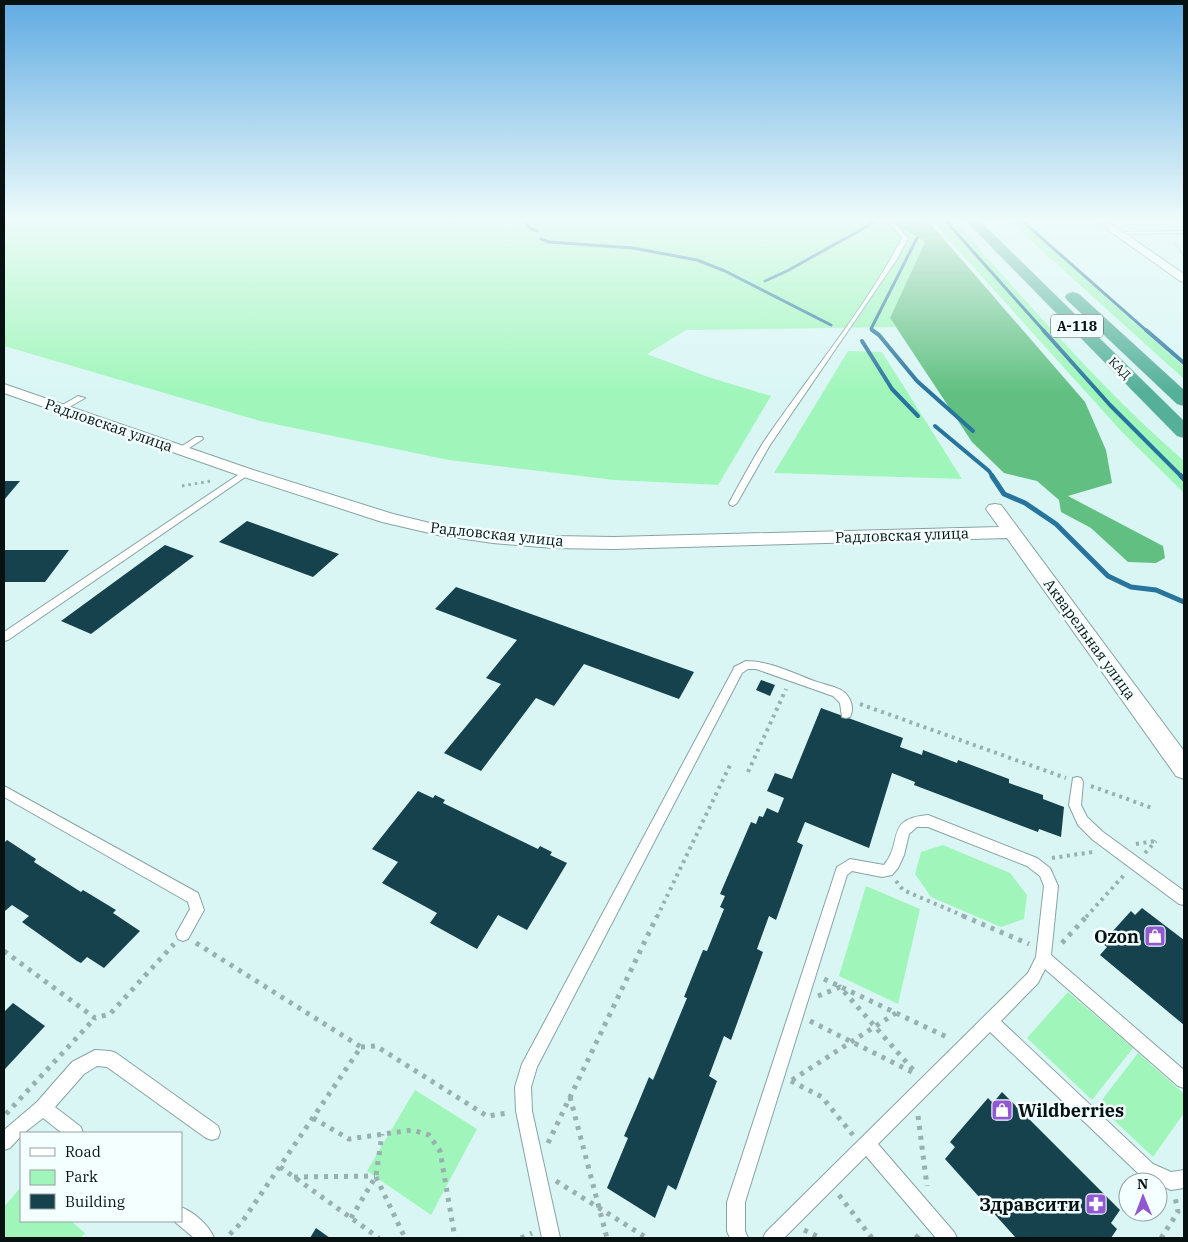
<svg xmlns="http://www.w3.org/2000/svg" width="1188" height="1242" viewBox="0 0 1188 1242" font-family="'IBM Plex Serif',serif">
<rect width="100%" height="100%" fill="#d9f6f5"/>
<g fill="#a0f6ba">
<polygon points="4,219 887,219 925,242 890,318 895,327 686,330 647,354 708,377 771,396 718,485 614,480 449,460 260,421 4,346"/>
<path d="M930 219H953C1027 302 1100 388 1184 461V493L1122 432Z"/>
<polygon points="1007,219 1018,219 1184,367 1184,379"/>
<polygon points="848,351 882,352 962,479 774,473"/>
<polygon points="943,845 1010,873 1027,895 1024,919 1001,927 931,897 915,874 921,852"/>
<polygon points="866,886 920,909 898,1004 839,976"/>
<polygon points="1068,992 1133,1048 1092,1100 1027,1038"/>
<polygon points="1138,1053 1184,1094 1184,1113 1153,1157 1098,1105"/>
<polygon points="415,1090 477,1129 431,1215 367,1171"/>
<polygon points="21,1187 21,1221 71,1221 85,1233 81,1238 4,1238 4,1207"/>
</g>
<polygon fill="#61c081" points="887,219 920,219 930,223 1085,402 1106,450 1112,483 1068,496 1163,546 1165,558 1156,563 1128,562 1091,528 1061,512 1059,500 1037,481 1004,473 972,442 890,318 925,242"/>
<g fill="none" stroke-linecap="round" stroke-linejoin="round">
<g stroke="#27749d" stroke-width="3">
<polyline points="523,219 531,229 537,231"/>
<polyline points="944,219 1044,331"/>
<polyline points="1020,219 1147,331"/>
<polyline points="541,239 549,242 633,248 697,260 725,271 831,325"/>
<polyline points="765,281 787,271 873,223 866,219"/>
<polyline points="874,331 871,329 917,238"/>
</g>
<g stroke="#27749d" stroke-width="4">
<polyline points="872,330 879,335 917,381 973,431"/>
<polyline points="1043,330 1110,405 1182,477"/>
<polyline points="1146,330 1184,363"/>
<polyline points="862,341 892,389 918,416"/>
<polyline points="935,426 989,471 993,477"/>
</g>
<g stroke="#27749d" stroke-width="5">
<polyline points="992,476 1004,494 1025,503 1056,524 1108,576 1131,587 1156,590 1184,602"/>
<polyline points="1181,476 1184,479"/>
</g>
</g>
<g fill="#15424d">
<polygon points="4,481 20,481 4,500"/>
<polygon points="247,521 339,554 313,577 219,542"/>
<polygon points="165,545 194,556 91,634 61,621"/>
<polygon points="4,550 69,550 45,582 4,582"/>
<polygon points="456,587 601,639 694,672 679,699 584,664 554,706 536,698 481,771 444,753 501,684 486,678 517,640 435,609"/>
<polygon points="761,680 775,685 770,696 756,690"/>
<polygon points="821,708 903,738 900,747 922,755 923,750 957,763 958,760 1009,779 1009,783 1043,795 1043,799 1064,807 1061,837 1039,829 1038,832 914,785 915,782 892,773 869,848 805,822 797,842 803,845 776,920 769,916 757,949 763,952 731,1040 724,1036 709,1076 717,1081 676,1190 668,1185 655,1218 607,1188 628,1138 624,1136 637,1106 649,1077 653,1080 687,998 684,997 703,950 707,951 724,909 720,907 725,896 720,894 751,822 756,824 759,816 763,817 767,808 778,813 784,798 767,791 775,773 792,779"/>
<polygon points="418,791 433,798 435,795 445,800 443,803 538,849 540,846 552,852 550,855 567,863 527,930 498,915 477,949 430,923 437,913 382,883 398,862 372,849"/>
<polygon points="7,840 36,859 34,862 81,892 83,890 116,910 113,913 140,931 104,968 87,957 81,963 77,961 22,922 29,916 12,905 5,911 4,910 4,843"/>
<polygon points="1142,908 1184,940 1184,1025 1100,955 1107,947 1102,943 1131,911 1135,915"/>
<polygon points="13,1003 45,1026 4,1070 4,1012"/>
<polygon points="1002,1092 1120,1210 1111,1223 1117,1229 1111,1238 1016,1238 945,1159 955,1147 950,1142 988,1098 993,1103"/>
<polygon points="316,1228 330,1238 310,1238"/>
</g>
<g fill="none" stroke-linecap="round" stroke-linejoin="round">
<g stroke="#88a3a3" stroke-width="2">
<g id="lane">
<path d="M880 219C892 218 900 229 908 238L897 259 770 445 737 503 733 506 730 505 729 503C740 483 751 462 763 443 809 375 864 311 902 238L893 227Z"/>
<polygon points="1184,231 1184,233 1118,234 1116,233 1118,232"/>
<polygon points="78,396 85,398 64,410 57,408"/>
<polygon points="196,437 202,437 203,439 183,452 177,452 176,450"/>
<polygon points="244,471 250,471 251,473 8,640 4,641 4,632"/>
<path d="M746 661C769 661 793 673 814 681 823 684 833 686 841 690 850 695 855 707 850 717L846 718 842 717 840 703 833 696 756 669H748L742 673 537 1067 531 1087 532 1111 560 1238H542L516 1111 515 1087 522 1064 733 670 734 667Z"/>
<polygon points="1077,777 1081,778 1083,782 1081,805 1087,817 1103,832 1184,891 1184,905 1179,904 1093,840 1078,825 1069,805 1073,778"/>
<polygon points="4,786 198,893 204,910 188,939 183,941 178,939 176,934 190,909 188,902 4,797"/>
<path d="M928 815 1037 858 1050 868 1058 886 1051 955 1184 1070V1088L1178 1086 1045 969 1038 983 1001 1021 1153 1164 1171 1172 1184 1170V1188L1171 1190 1158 1184V1182H1154L1141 1176 990 1032 878 1144 954 1232 957 1238H936L866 1156 784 1238H763L766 1232 1028 973 1036 957 1044 886 1040 876 1027 866 928 827H917L909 834 904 855 898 868 892 875 882 877 852 871 847 875 745 1202V1231L748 1238H730L727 1231V1202L837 867 850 859 884 865C904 841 884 819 928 815Z"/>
<polygon points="95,1050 110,1051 116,1053 218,1126 220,1132 218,1138 212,1140 206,1138 107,1067 97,1066 84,1074 55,1107 81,1127 83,1133 62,1133 43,1118 24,1133 21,1133 21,1136 10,1148 4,1150 4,1130 37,1102 72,1062"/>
<path d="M181 1207C195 1213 209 1225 214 1238H194L175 1222 174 1221H181Z"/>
</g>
</g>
<g stroke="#88a3a3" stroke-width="2">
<g id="street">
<polygon points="1093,219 1104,219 1184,274 1184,282 1180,281"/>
<polygon points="4,384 253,470 393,514 438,525 493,531 553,536 614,537 999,527 986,509 989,505 995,504 1001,505 1184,751 1184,779 1176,776 1007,538 614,549 553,548 493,543 438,535 382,522 241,476 4,393"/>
</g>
</g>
<g stroke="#d7d9d9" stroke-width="1">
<g id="highway">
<polygon points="964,219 978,219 1184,421 1184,438 1177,436"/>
<polygon points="1073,292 1079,294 1184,390 1184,406 1177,404 1067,300 1065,297 1067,294"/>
</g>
</g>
<g stroke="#98b0af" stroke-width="2" stroke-dasharray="1 2" stroke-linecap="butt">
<polyline points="439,219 478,227"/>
<polyline points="1174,242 1184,256"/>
</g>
<polyline stroke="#98b0af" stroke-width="3" stroke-dasharray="2.5 4" stroke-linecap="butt" points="182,486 211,481"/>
<g stroke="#98b0af" stroke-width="4" stroke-dasharray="3 4.5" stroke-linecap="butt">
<polyline points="860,704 1066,778"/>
<polyline points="748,772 786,689"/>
<polyline points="1091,786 1152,808"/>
<polyline points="1136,844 1155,841"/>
<polyline points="1145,853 1156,841"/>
<polyline points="1052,858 1093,852"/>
<polyline points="896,881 903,890 966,917"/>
<polyline points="657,917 730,765"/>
<polyline points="1086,917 1125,874"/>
</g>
<g stroke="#98b0af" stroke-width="5" stroke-dasharray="4 6" stroke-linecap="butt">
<polyline points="963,916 1029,944"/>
<polyline points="196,943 361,1047 242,1222 226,1238"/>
<polyline points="1062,943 1087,916"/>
<polyline points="4,951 95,1018 110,1014 174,944"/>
<polyline points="824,979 949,1038"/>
<polyline points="818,996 840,987 915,1072"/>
<polyline points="810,1021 914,1073"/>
<polyline points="361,1047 376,1046 487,1116 508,1113"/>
<polyline points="792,1080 896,1013"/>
<polyline points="791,1081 822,1097 853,1135"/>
<polyline points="570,1097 607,1238"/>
<polyline points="6,1114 95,1018"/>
<polyline points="918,1116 927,1186"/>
<polyline points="313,1118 349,1139 412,1130 429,1135 440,1151 455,1238"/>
<polyline points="548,1143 657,916"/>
<polyline points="280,1167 379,1238"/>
<polyline points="294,1177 375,1176"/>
<polyline points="376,1177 405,1238"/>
<polyline points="556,1181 647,1238"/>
<polyline points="839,1195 872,1238"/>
<polyline points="351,1218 376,1176 382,1134"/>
<polyline points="804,1230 821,1238"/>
<polyline points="521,1238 532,1233"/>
<polyline points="916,1238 920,1233"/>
<polyline points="1161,1238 1178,1212 1175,1197"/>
</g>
<use href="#lane" fill="#fff" fill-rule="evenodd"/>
<use href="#street" fill="#fff" fill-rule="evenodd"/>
<use href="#highway" fill="#54b099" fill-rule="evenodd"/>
</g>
<linearGradient id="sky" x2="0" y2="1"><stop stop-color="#60abe2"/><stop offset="0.56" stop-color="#eefbfa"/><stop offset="1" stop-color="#eefbfa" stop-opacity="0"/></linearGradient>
<rect width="1188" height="392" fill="url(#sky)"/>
<defs>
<g id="shop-square" transform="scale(1.125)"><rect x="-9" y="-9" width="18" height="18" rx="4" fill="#9059d1" stroke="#f4ffff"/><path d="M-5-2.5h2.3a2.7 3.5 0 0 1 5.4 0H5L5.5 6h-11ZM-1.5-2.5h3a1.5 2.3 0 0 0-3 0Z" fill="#fff"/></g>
<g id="pharmacy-square" transform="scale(1.125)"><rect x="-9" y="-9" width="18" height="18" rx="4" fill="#9059d1" stroke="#f4ffff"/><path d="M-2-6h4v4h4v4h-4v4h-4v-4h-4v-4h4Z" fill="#fff"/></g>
</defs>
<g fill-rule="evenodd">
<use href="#shop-square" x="1155" y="936"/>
<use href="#shop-square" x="1002" y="1110"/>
<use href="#pharmacy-square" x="1096" y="1204"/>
</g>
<g text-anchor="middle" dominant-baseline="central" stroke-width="5" stroke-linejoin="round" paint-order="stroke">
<g font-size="12" fill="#071111" stroke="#f4ffff">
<text transform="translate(1120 368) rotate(45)">КАД</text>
</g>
<rect fill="#f4ffff" stroke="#4e5858" stroke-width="1" x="1051" y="314.5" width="52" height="23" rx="4"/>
<g font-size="14" font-weight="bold" fill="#071111">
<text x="1077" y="326">А-118</text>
</g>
<g font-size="15" fill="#071111" stroke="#f4ffff">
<text transform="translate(109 425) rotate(19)">Радловская улица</text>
<text transform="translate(497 534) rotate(6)">Радловская улица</text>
<text transform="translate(902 535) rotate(-2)">Радловская улица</text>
<text transform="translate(1090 639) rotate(54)">Акварельная улица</text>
</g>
<g font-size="18" font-weight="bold" fill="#071111" stroke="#f4ffff" text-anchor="end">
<text x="1139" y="936">Ozon</text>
<text x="1018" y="1110" text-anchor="start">Wildberries</text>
<text x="1080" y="1204">Здравсити</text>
</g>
</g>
<rect width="1188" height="1242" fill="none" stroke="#071111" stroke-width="10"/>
<rect x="20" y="1132" width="162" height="90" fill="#f4ffff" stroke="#95a0a0"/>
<rect x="30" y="1148" width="25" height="8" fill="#ffffff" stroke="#95a0a0"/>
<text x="65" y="1157" font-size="15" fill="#071111">Road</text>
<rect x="30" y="1170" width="25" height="15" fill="#a0f6ba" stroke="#95a0a0"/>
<text x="65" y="1182" font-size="15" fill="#071111">Park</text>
<rect x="30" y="1194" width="25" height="15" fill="#15424d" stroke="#95a0a0"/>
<text x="65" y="1207" font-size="15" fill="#071111">Building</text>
<g transform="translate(1143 1197) rotate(359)"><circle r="24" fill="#f4ffff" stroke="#95a0a0"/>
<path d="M0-4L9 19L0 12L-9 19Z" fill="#9059d1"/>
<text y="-8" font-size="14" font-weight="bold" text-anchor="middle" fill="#071111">N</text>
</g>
</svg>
